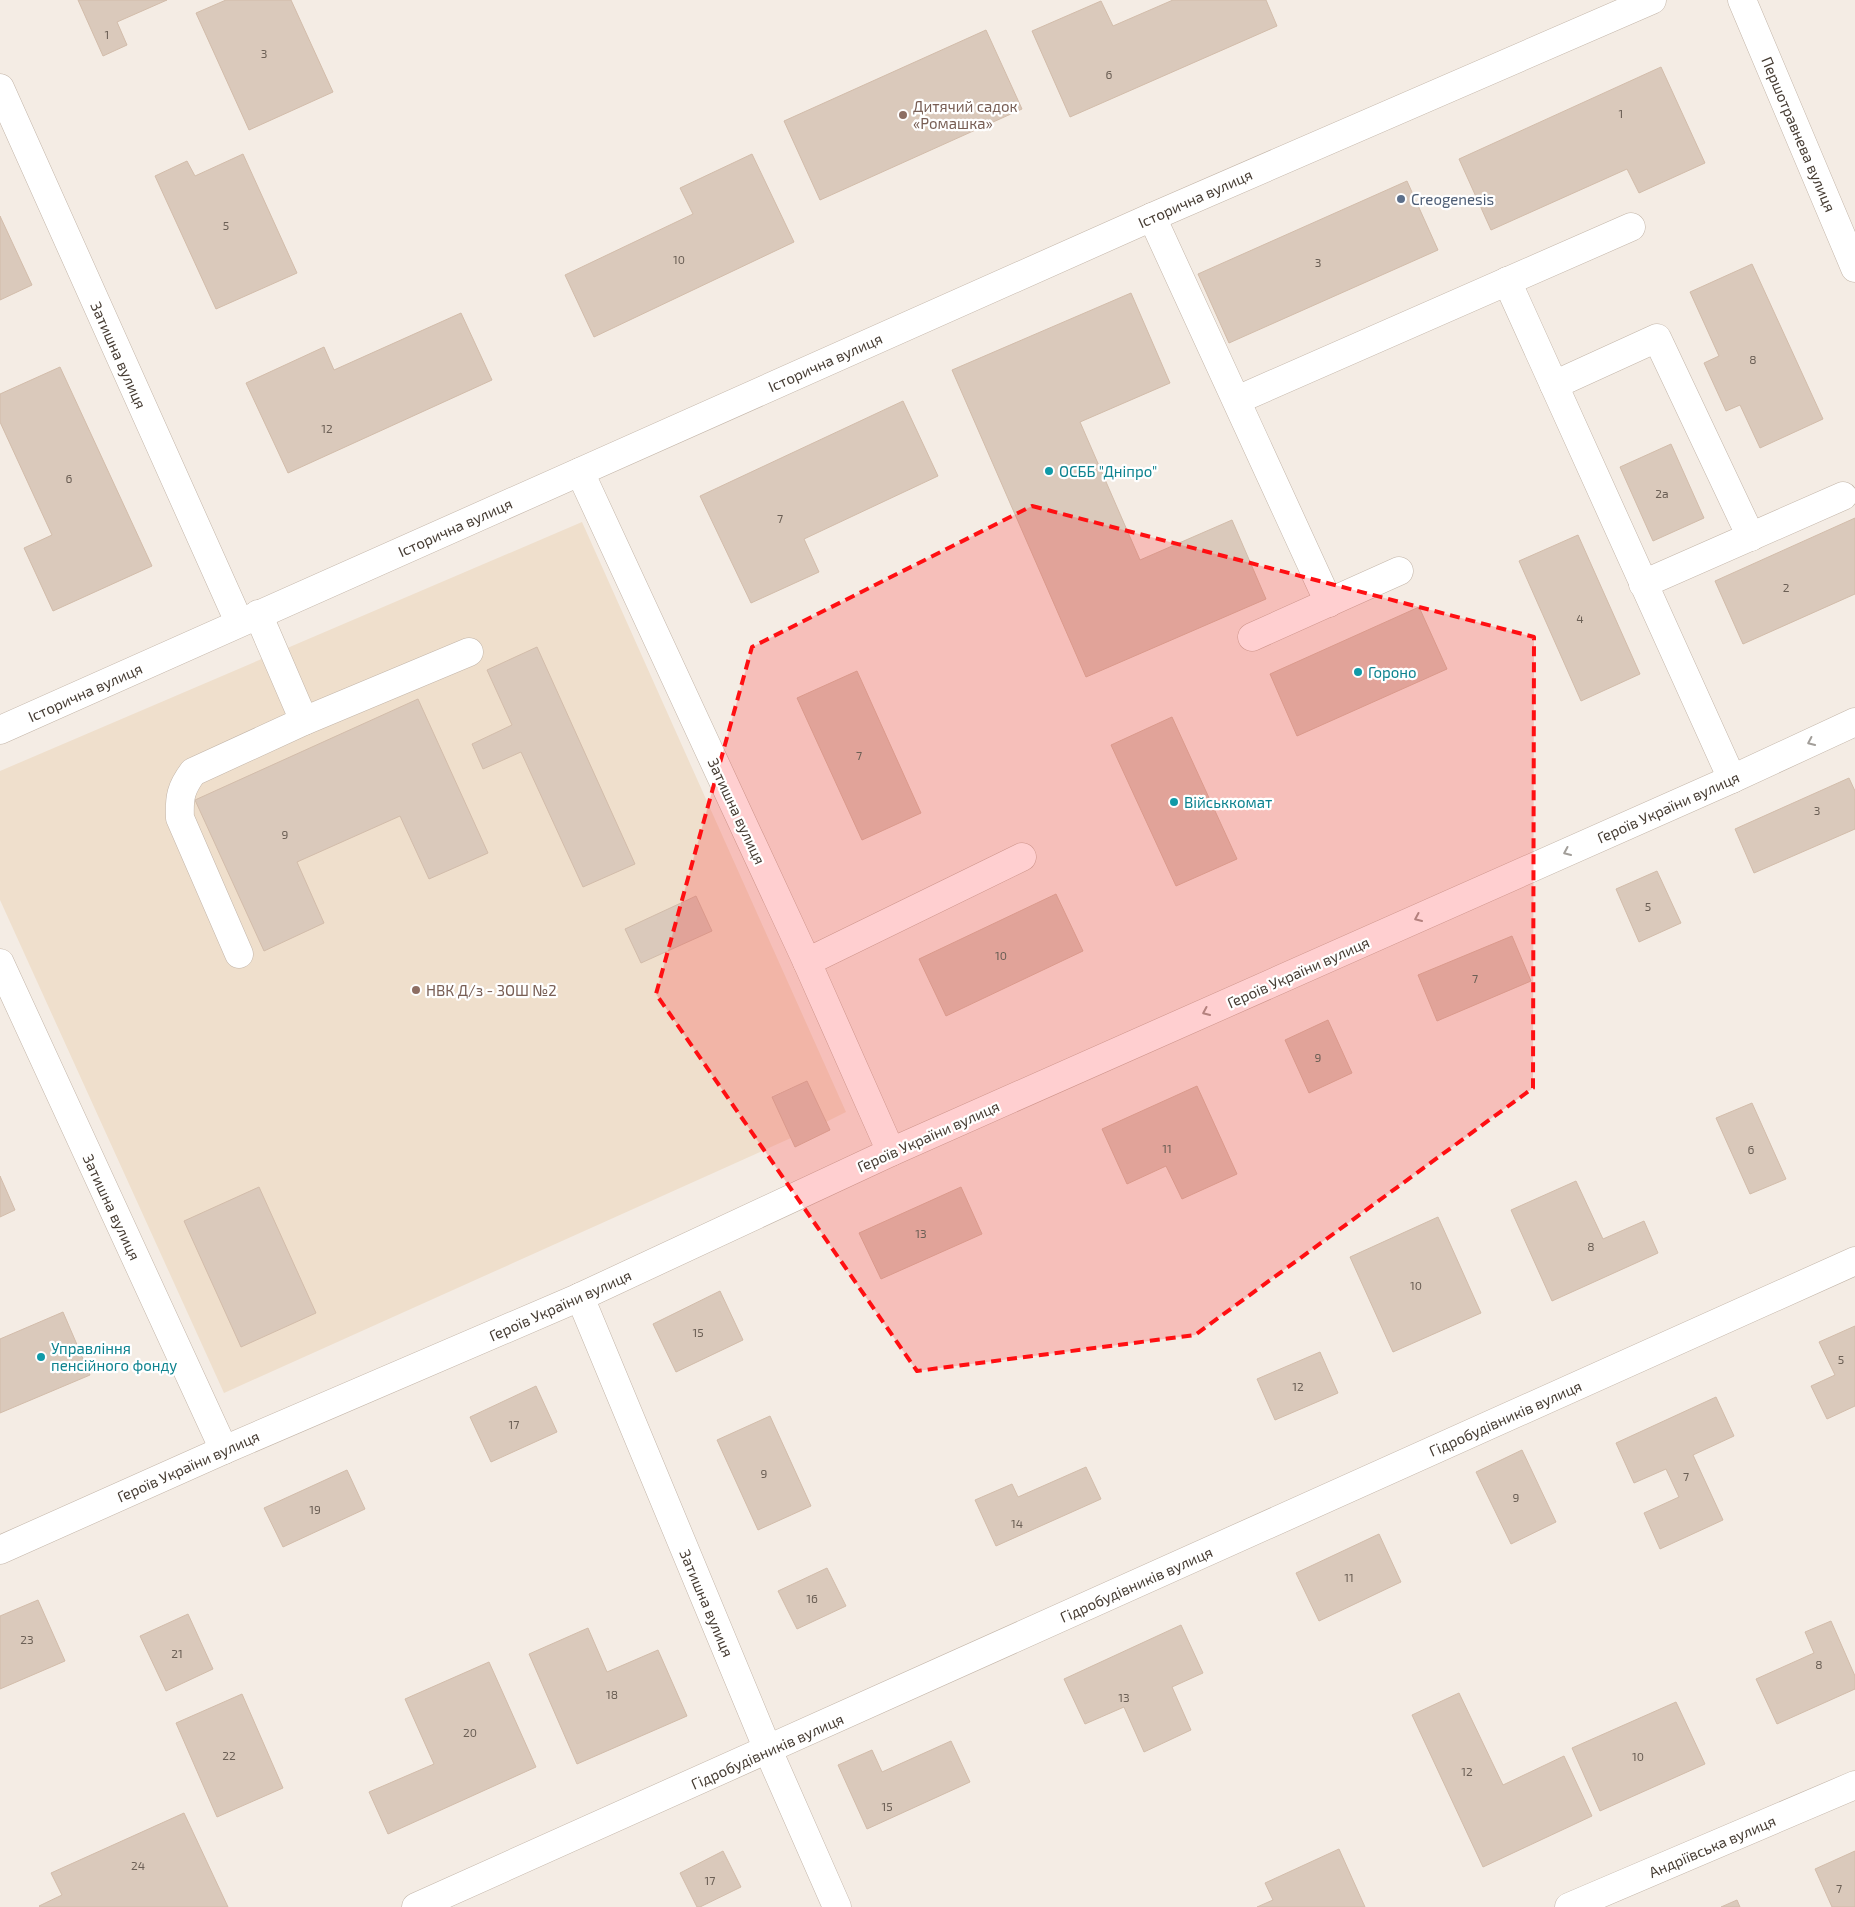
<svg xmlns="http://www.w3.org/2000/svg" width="1855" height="1907" viewBox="0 0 1855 1907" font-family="'Exo 2',sans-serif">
<rect width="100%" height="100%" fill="#f4ece4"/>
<polygon fill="#efdfcc" points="582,522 846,1112 826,1122 807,1081 772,1096 791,1138 224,1393 0,900 0,771"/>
<g fill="#dac9bb" stroke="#d2bcaa">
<polygon points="78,0 167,0 117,22 127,45 103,56"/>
<polygon points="226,0 291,0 333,92 249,130 196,13"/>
<polygon points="1173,0 1266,0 1277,26 1070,117 1032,31 1101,1 1113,26"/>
<polygon points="986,30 1022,109 820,200 784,121"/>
<polygon points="1661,67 1705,163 1639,193 1627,169 1491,230 1459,159"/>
<polygon points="243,154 297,273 216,309 155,176 187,161 195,176"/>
<polygon points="752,154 794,242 594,337 565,275 693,214 680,188"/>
<polygon points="1407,181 1438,250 1229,343 1198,274"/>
<polygon points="0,216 32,285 0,300"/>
<polygon points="1752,264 1823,419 1760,448 1740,405 1726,411 1704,363 1719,356 1690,292"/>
<polygon points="1131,293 1170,383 1080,422 1140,560 1232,520 1266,599 1086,677 952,370"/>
<polygon points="461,313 492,380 288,473 246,383 324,347 334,370"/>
<polygon points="60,367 152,566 53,611 24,548 52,535 0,422 0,394"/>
<polygon points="903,401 938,476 804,539 819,572 751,603 700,496"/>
<polygon points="1671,444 1704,518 1653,541 1620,467"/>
<polygon points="1855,518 1855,594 1743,644 1715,581"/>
<polygon points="1578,535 1640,674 1581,701 1519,561"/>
<polygon points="1419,607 1447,669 1297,736 1270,674"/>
<polygon points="537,647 635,864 583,887 521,752 483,769 472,744 512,725 487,670"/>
<polygon points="857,671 921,813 862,840 797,698"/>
<polygon points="418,699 488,853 429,879 400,816 297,862 324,923 264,951 195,800"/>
<polygon points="1172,717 1237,859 1176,886 1111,745"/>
<polygon points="1849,778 1855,791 1855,829 1754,873 1735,829"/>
<polygon points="1657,871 1681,923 1639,942 1616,889"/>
<polygon points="1056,894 1083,951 946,1016 919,959"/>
<polygon points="696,896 712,931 641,963 625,929"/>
<polygon points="1512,936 1531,981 1437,1021 1418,975"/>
<polygon points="1328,1020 1352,1073 1309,1093 1285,1040"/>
<polygon points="807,1081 830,1130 795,1147 772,1097"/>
<polygon points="1197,1086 1237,1174 1182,1199 1166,1166 1127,1184 1102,1129"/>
<polygon points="1752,1103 1786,1179 1750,1194 1716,1118"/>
<polygon points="0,1176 15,1210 0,1217"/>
<polygon points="1576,1181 1603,1239 1644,1221 1658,1253 1552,1301 1511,1210"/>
<polygon points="259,1187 316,1313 241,1347 184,1221"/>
<polygon points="961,1187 982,1234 881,1279 859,1233"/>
<polygon points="1438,1217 1481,1313 1393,1352 1350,1257"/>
<polygon points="720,1291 743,1340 676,1372 653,1324"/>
<polygon points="63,1312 90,1375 0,1413 0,1339"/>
<polygon points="1855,1326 1855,1406 1827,1419 1811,1386 1835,1375 1819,1342"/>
<polygon points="1320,1352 1338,1393 1275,1420 1257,1379"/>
<polygon points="536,1386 557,1432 491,1462 470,1417"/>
<polygon points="1716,1397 1734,1436 1693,1455 1723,1520 1660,1549 1644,1513 1679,1497 1666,1469 1634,1483 1616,1443"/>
<polygon points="770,1416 811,1506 758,1530 717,1440"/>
<polygon points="1522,1450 1556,1522 1511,1544 1476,1472"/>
<polygon points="1086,1467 1101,1499 996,1546 975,1500 1012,1484 1018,1497"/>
<polygon points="347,1470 365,1509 283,1547 264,1508"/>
<polygon points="1379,1534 1401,1582 1319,1621 1296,1573"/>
<polygon points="827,1568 846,1606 797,1629 778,1591"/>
<polygon points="38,1600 65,1661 0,1689 0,1616"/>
<polygon points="188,1614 213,1669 166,1691 140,1636"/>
<polygon points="1831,1621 1855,1676 1855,1689 1777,1724 1756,1679 1814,1653 1805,1632"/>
<polygon points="1181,1625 1203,1673 1172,1687 1191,1730 1144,1752 1124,1707 1085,1724 1064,1679"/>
<polygon points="588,1628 607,1672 658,1650 687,1716 577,1764 529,1654"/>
<polygon points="489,1662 536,1767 388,1834 369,1792 434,1764 405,1699"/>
<polygon points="1459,1693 1503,1785 1564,1756 1592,1816 1483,1867 1412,1715"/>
<polygon points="242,1694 283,1788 217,1817 176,1723"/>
<polygon points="1676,1702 1705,1764 1600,1811 1572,1748"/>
<polygon points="951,1741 970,1782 867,1829 838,1765 872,1750 882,1772"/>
<polygon points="184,1813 228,1907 40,1907 39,1906 62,1895 51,1873"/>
<polygon points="1339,1849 1365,1907 1257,1907 1273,1900 1265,1883"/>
<polygon points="723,1851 741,1887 700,1907 697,1907 680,1873"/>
<polygon points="1855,1851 1855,1907 1832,1907 1815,1869"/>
<polygon points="1737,1900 1740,1907 1721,1907"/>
</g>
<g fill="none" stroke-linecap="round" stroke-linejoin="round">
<g stroke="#c3b5a8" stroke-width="29">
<g id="minor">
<polyline points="1742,0 1855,268"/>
<polyline points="0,88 239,622"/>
<polyline points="1152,217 1329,603"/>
<polyline points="1507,281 1732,779"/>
<polyline points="1554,385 1657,338 1751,537"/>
<polyline points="1237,400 1631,227"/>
<polyline points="580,472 807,962 891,1152"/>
<polyline points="1643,584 1843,496"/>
<polyline points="258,614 304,721"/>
<polyline points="1252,637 1399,571"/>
<polyline points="0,730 1152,217 1652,0"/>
<path d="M239 954 180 818C179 797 181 788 193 772L304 721 469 652"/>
<polyline points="807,962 1022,857"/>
<polyline points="0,963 224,1450"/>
<polyline points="580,1297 768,1750 837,1907"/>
<polyline points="0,1550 224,1450 580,1297 891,1152 1732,779 1855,722"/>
<polyline points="416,1907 1855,1261"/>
<polyline points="1569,1907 1855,1785"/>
</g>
</g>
<use href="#minor" stroke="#fff" stroke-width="28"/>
</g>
<defs><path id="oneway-chevron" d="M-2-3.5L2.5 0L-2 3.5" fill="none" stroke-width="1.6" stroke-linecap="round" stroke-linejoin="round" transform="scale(1.25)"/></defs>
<g stroke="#a29e99">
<use href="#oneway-chevron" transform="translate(1811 742) rotate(155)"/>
<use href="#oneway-chevron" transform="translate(1567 852) rotate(156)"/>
<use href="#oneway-chevron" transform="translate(1418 918) rotate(156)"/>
<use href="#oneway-chevron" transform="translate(1206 1012) rotate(156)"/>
</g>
<path fill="#ff0f12" fill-opacity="0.2" stroke="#ff0f12" stroke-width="4" stroke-dasharray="10 6" stroke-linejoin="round" d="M1032 506 1534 637 1533 1088 1195 1335 917 1371 656 994 752 647Z"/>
<g fill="#8d6e63" stroke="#fff" stroke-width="2">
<circle cx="903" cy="115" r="5"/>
<circle cx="416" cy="990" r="5"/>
</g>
<circle fill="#5c6f8a" stroke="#fff" stroke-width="2" cx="1401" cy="199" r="5"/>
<g fill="#0f9aa8" stroke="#fff" stroke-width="2">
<circle cx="1049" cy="471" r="5"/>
<circle cx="1358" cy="672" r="5"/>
<circle cx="1174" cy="802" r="5"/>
<circle cx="41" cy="1357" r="5"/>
</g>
<g text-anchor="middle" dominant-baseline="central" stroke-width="4.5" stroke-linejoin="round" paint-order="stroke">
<g font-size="12" fill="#6b5f55">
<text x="107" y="34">1</text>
<text x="264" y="53">3</text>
<text x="1109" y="74">6</text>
<text x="1621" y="113">1</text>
<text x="226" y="225">5</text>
<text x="679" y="259">10</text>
<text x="1318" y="262">3</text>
<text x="1753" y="359">8</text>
<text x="327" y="428">12</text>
<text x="69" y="478">6</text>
<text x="1662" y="493">2а</text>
<text x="780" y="518">7</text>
<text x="1786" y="587">2</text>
<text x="1580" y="618">4</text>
<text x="859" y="755">7</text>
<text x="1817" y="810">3</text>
<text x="285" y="834">9</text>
<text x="1648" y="906">5</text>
<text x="1001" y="955">10</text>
<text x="1475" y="978">7</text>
<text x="1318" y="1057">9</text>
<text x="1167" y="1148">11</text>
<text x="1751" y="1149">6</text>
<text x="921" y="1233">13</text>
<text x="1591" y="1246">8</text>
<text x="1416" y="1285">10</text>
<text x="698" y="1332">15</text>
<text x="1841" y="1359">5</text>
<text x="1298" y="1386">12</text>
<text x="514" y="1424">17</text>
<text x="764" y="1473">9</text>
<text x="1686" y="1476">7</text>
<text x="1516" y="1497">9</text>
<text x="315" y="1509">19</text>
<text x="1017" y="1523">14</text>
<text x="1349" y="1577">11</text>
<text x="812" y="1598">16</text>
<text x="27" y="1639">23</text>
<text x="177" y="1653">21</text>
<text x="1819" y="1664">8</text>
<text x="612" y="1694">18</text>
<text x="1124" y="1697">13</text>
<text x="470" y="1732">20</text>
<text x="229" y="1755">22</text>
<text x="1638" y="1756">10</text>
<text x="1467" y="1771">12</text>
<text x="887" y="1806">15</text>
<text x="138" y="1865">24</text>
<text x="710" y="1880">17</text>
<text x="1839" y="1888">7</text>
</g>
<g font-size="15" fill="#785e54" stroke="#fff" text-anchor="start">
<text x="913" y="106">Дитячий садок<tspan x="913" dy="17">«Ромашка»</tspan></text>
<text x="426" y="990">НВК Д/з - ЗОШ №2</text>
</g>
<g font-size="15" fill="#463c33" stroke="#fff">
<text transform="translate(1799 134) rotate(67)">Першотравнева вулиця</text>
<text transform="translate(1195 198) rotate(-24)">Історична вулиця</text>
<text transform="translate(119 355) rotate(66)">Затишна вулиця</text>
<text transform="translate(825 362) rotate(-24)">Історична вулиця</text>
<text transform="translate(455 527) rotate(-24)">Історична вулиця</text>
<text transform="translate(85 692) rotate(-24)">Історична вулиця</text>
<text transform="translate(1668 807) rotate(-24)">Героїв України вулиця</text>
<text transform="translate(737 811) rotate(65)">Затишна вулиця</text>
<text transform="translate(1298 972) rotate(-24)">Героїв України вулиця</text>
<text transform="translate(928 1136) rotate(-24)">Героїв України вулиця</text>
<text transform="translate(112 1207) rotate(65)">Затишна вулиця</text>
<text transform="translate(560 1305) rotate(-24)">Героїв України вулиця</text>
<text transform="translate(1505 1418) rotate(-24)">Гідробудівників вулиця</text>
<text transform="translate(188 1466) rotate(-24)">Героїв України вулиця</text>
<text transform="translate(1136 1584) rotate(-24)">Гідробудівників вулиця</text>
<text transform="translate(707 1603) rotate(67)">Затишна вулиця</text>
<text transform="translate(767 1751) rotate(-24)">Гідробудівників вулиця</text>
<text transform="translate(1712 1846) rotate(-23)">Андріївська вулиця</text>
</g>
<g font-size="15" fill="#4e5e75" stroke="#fff" text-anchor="start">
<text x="1411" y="199">Creogenesis</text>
</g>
<g font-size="15" fill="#0d838f" stroke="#fff" text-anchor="start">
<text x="1059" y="471">ОСББ "Днiпро"</text>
<text x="1368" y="672">Гороно</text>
<text x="1184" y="802">Військкомат</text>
<text x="51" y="1348">Управління<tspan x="51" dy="17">пенсійного фонду</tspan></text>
</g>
</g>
</svg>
